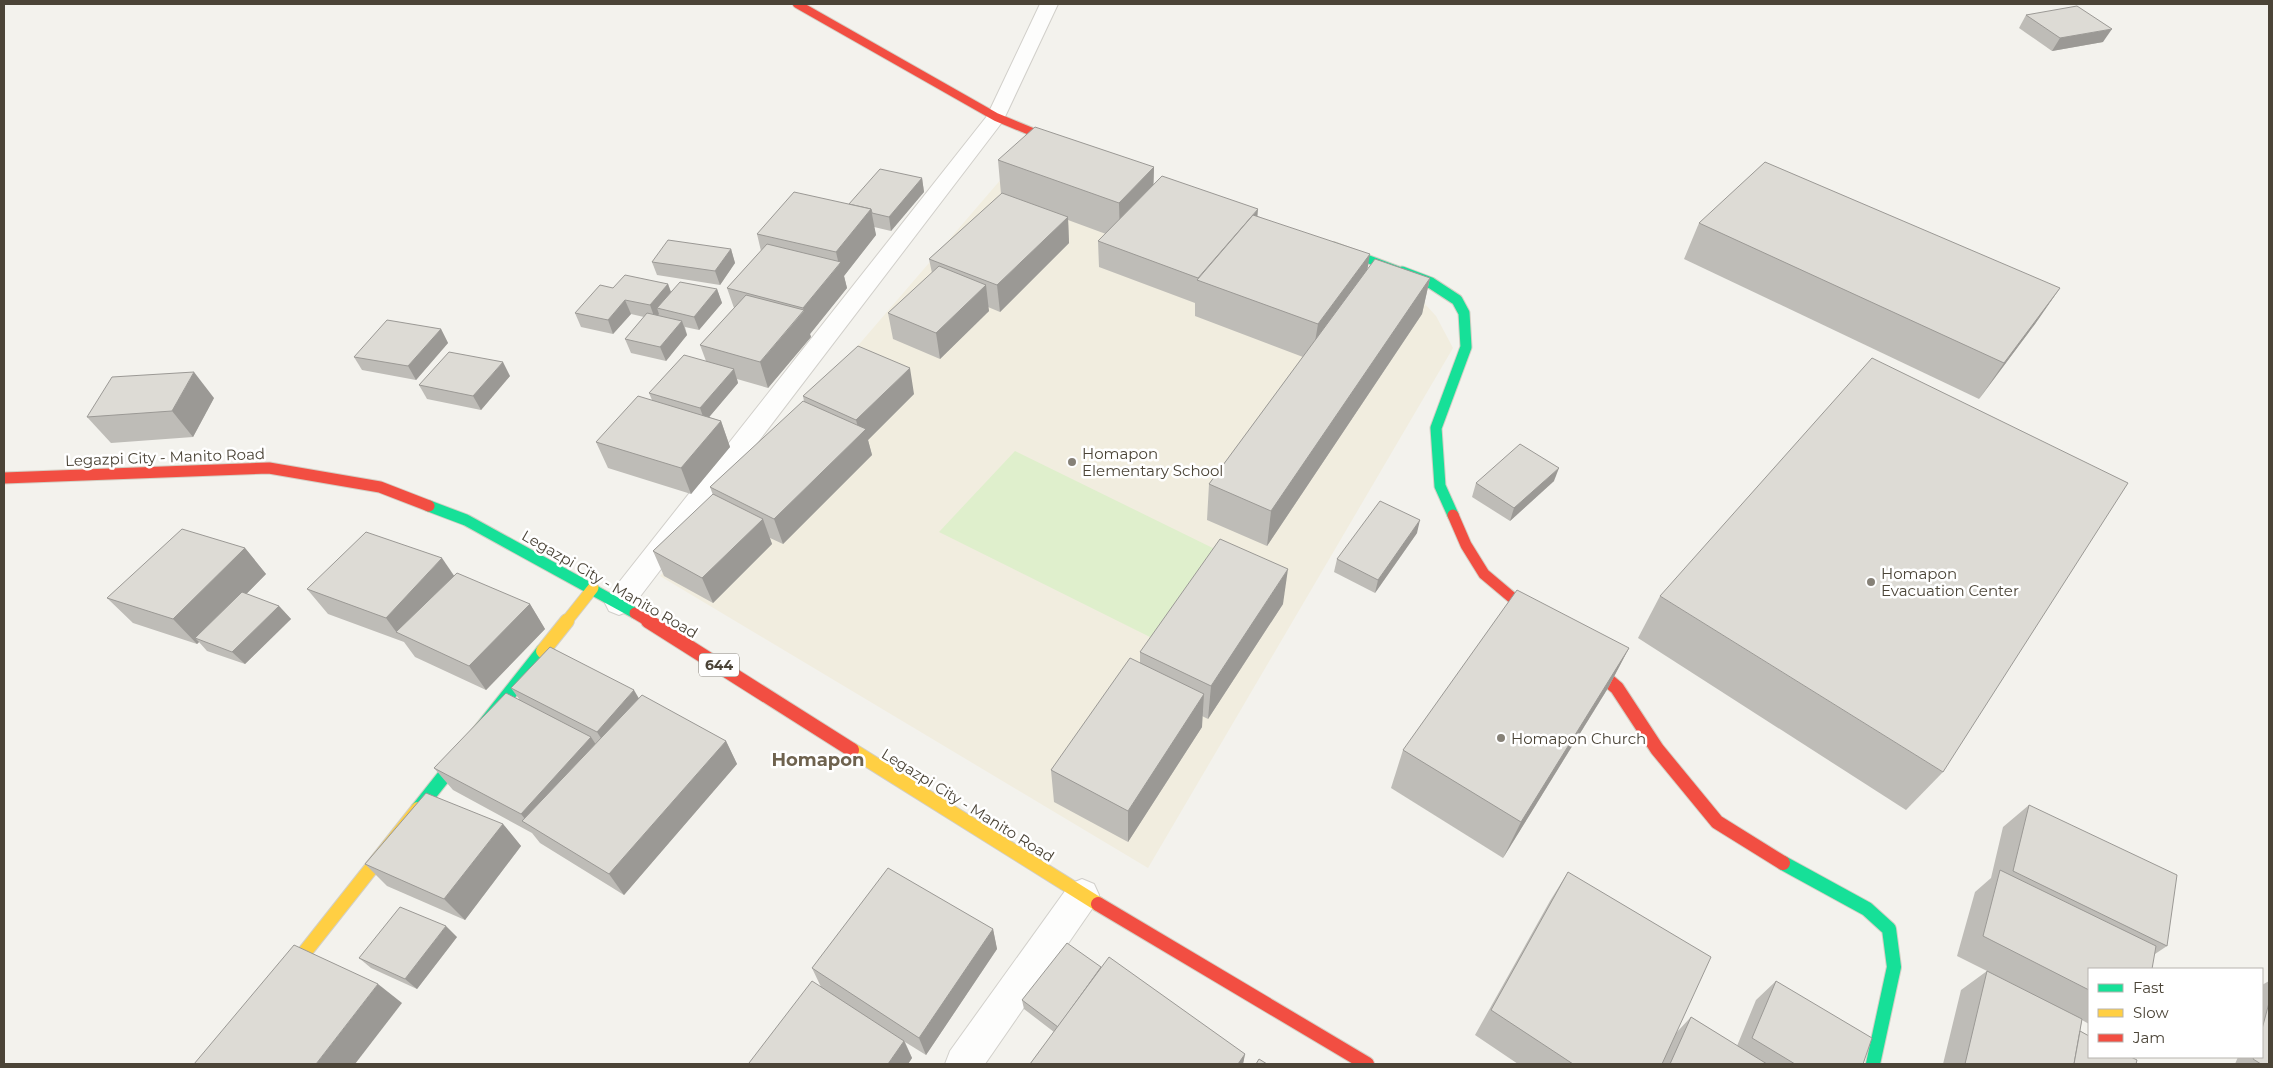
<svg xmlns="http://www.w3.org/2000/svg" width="2273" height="1068" viewBox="0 0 2273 1068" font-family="Montserrat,sans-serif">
<rect width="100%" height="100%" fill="#f3f2ed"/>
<polygon fill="#f1eddf" points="1033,142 1412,290 1436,316 1453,348 1148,868 660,576"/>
<polygon fill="#dfefcc" points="1015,451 1227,555 1168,646 939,532"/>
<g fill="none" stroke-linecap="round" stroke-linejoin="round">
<g stroke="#d1cfca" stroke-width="2">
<g id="street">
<polygon points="1040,4 1058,4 1003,121 629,611 619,615 609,611 605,603 609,595 987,116"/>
<polygon points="1082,879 1094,884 1099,895 1094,906 985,1064 945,1064 950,1051 1070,884"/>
</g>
</g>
<g stroke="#d3cfc4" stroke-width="10">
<polyline id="fast-far2" points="1333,246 1405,273"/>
</g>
<g stroke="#d3cfc4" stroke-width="13">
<g id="fast-far1">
<polyline points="1402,272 1431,283 1457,300 1464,313 1466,347 1436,428 1440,486 1453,515"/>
<polyline points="429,506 466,520 635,613"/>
</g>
</g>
<g stroke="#d3cfc4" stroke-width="16">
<g id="fast">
<polyline points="418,809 543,651"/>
<polyline points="1783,863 1867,909 1889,929 1894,967 1873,1064"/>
</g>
</g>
<g stroke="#d3cfc4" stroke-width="13">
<polyline id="slow-far1" points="566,622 593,588"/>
</g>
<g stroke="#d3cfc4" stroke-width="16">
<g id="slow">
<polyline points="543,651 567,621"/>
<polyline points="852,750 1098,904"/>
<polyline points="282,981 418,809"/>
</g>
</g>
<g stroke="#d3cfc4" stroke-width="10">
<polyline id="jam-far2" points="797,4 996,117 1064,145"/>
</g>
<g stroke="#d3cfc4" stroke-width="13">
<g id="jam-far1">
<polyline points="4,478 269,468 380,487 429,506"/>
<polyline points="1453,515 1466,545 1484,574 1541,622"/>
<polyline points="635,613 650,622"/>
</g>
</g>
<g stroke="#d3cfc4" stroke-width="16">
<g id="jam">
<polyline points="648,621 852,750"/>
<polyline points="1583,659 1617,688 1657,749 1717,822 1783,863"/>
<polyline points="1098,904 1367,1064"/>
</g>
</g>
<use href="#street" fill="#fdfdfc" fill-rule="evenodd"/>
<use href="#fast-far2" stroke="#16e098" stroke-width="8"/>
<use href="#fast-far1" stroke="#16e098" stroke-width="11"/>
<use href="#fast" stroke="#16e098" stroke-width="14"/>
<use href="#slow-far1" stroke="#ffcf43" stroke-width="11"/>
<use href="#slow" stroke="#ffcf43" stroke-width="14"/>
<use href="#jam-far2" stroke="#f24e42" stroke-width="8"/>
<use href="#jam-far1" stroke="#f24e42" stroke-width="11"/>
<use href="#jam" stroke="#f24e42" stroke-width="14"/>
</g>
<g fill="#bebcb7">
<polygon points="2026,15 2103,42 2052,51 2019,28"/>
<polygon points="998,160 1154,167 1153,185 1258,216 1367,270 1430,278 1422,314 1267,546 1207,520 1209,484 1303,357 1195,316 1195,303 1099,267 1098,241 1106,234 1068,220 1069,243 1000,312 988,307 989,311 940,359 893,339 888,313 932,273 929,259 1001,194"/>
<polygon points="922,178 924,192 891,231 874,227 876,235 844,276 847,288 810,334 811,337 768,388 737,379 738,383 709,417 721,421 730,447 691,494 608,468 596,442 652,400 649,393 706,361 700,345 734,308 727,288 761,251 757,234 849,204"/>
<polygon points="1699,223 2060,288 2035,324 1979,399 1684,259"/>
<polygon points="731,249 735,263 720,285 657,275 652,262"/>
<polygon points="668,284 671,292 717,289 722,303 699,330 685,327 687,335 666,361 631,353 625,339 644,317 631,314 613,334 581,327 575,313 613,288"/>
<polygon points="441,329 448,343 416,380 362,370 354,357"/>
<polygon points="510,376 481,410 427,399 419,385"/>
<polygon points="914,394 868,440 872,455 783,544 770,538 772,544 713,603 664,576 653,551 713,495 710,487 804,401 803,396"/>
<polygon points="214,398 193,437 111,443 87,417"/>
<polygon points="1554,481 1510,521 1472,497 1476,483"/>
<polygon points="1417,533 1375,593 1334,572 1337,559"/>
<polygon points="245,548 266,574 246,594 279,606 291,619 245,664 207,651 199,642 197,644 133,623 107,598"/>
<polygon points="454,576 530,604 545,629 486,690 415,657 404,642 328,614 307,589"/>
<polygon points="1660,596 1943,772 1906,810 1638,638"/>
<polygon points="1283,604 1208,719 1202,716 1202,727 1128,842 1054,802 1051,770 1140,663 1140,652"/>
<polygon points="1629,648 1608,688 1503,858 1391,788 1403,750"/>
<polygon points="511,688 639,698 726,741 737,764 624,895 540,843 532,833 453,790 434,768 519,699"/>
<polygon points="2029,805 2167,946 2155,954 2089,969 2089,1024 2082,1020 2080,1031 2136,1064 1943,1064 1961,990 1987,971 1957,956 1975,892 1991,878 2003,827"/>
<polygon points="503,824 521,846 465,920 387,886 365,864"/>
<polygon points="1568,872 1676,1033 1691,1017 1737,1046 1756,1000 1776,981 1863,1064 1518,1064 1475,1035 1550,901"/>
<polygon points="993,929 997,949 926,1055 905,1042 912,1058 908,1064 750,1064 749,1063 821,987 812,968"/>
<polygon points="457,937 417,989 371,968 359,958"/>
<polygon points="1101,967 1245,1054 1243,1064 1030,1064 1054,1032 1024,1009 1022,1000"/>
<polygon points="2269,981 2269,1064 2235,1064 2238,1057 2262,1057 2262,985"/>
</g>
<g fill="#9b9995">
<polygon points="2112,29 2103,42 2052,51 2060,38"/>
<polygon points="1154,167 1153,203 1120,239 1119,203"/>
<polygon points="922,178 924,192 891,231 889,217"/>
<polygon points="871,209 876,235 844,276 847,288 810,334 811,337 768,388 760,362 804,311 803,308 839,265 836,252"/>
<polygon points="1258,209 1256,235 1198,280"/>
<polygon points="1068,217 1069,243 1000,312 997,285"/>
<polygon points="731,249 735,263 720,285 715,271"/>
<polygon points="1370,254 1364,291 1312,360 1318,324"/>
<polygon points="1430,278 1422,314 1267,546 1271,511"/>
<polygon points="668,284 673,298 657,308 659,314 655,319 650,305"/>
<polygon points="986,285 989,311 940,359 936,333"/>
<polygon points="2060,288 2035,324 1979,399 2004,363"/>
<polygon points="717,289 722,303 699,330 694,317"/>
<polygon points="625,300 631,314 613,334 608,320"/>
<polygon points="682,321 687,335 666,361 660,347"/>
<polygon points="441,329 448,343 416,380 408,366"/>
<polygon points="503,362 510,376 481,410 473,396"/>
<polygon points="910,368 914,394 868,440 872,455 783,544 774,519 860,435 856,420"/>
<polygon points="734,369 738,383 705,422 700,408"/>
<polygon points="194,372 214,398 193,437 172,411"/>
<polygon points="721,421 730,447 691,494 681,468"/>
<polygon points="1559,468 1554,481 1510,521 1514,508"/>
<polygon points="763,519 772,544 713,603 702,578"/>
<polygon points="1420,520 1417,533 1375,593 1378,580"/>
<polygon points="245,548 266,574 201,640 195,638 199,642 197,644 173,619"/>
<polygon points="442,558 459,583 397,633 386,618"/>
<polygon points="1288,569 1283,604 1208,719 1211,686"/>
<polygon points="530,604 545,629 486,690 469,666"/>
<polygon points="279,606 291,619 245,664 232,652"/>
<polygon points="1629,648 1608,688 1503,858 1521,822"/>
<polygon points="634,690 648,714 612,755 597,732"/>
<polygon points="1204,694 1202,727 1128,842 1128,811"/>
<polygon points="591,737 606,760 530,825 521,814"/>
<polygon points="726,741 737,764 624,895 609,874"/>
<polygon points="503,824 521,846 465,920 444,899"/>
<polygon points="446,926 457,937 417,989 405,979"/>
<polygon points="993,929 997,949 926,1055 919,1038"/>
<polygon points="378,984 402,1003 355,1064 316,1064"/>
<polygon points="904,1041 912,1058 908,1064 888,1064"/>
<polygon points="1245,1054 1243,1064 1238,1064"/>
</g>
<g fill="#dddbd5" stroke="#9b9995">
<polygon points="2077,6 2112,29 2060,38 2026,15"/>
<polygon points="1035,127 1154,167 1119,203 998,160"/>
<polygon points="1765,162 2060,288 2004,363 1699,223"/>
<polygon points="880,169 922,178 889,217 872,213 871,209 849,204"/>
<polygon points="1162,176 1258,209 1198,278 1098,241"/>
<polygon points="794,192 871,209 836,252 757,234"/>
<polygon points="1002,193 1068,217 997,285 929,259"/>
<polygon points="1253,215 1370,254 1318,324 1197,280"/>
<polygon points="668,240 731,249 715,271 652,262"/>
<polygon points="767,244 841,262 803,308 727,288"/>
<polygon points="1375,259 1430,278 1271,511 1209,484"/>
<polygon points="939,266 986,285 936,333 888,313"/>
<polygon points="625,275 668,284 650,305 625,300 608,320 575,313 600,285 613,288"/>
<polygon points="680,282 717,289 694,317 657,308"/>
<polygon points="746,295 804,310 760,362 700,345"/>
<polygon points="647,313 682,321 660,347 625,339"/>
<polygon points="387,320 441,329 408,366 354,357"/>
<polygon points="858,346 910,368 856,420 803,396"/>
<polygon points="449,352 503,362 473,396 419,385"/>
<polygon points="684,355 734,369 700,408 649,393"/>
<polygon points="1872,358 2128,483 1943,772 1660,596"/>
<polygon points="194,372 172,411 87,417 112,377"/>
<polygon points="638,396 721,421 681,468 596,442"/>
<polygon points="803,401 866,429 774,519 710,487"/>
<polygon points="1520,444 1559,468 1514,508 1476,483"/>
<polygon points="713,494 763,519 702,578 653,551"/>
<polygon points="1380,501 1420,520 1378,580 1337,559"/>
<polygon points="182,529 245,548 173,619 107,598"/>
<polygon points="366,532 442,558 386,618 307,589"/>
<polygon points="1220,539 1288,569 1211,686 1140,652"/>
<polygon points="457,573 530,604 469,666 396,632"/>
<polygon points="1517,590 1629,648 1521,822 1403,750"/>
<polygon points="242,592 279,606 232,652 195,638"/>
<polygon points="550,647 634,690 597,732 511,688"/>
<polygon points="1130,658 1204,694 1128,811 1051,770"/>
<polygon points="506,693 591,737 521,814 434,768"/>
<polygon points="642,695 726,741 609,874 522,821"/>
<polygon points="426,793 503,824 444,899 365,864"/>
<polygon points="2029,805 2177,875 2167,946 2013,871"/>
<polygon points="888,868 993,929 919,1038 812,968"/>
<polygon points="2000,870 2156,946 2152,969 2089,969 2089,990 1983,936"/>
<polygon points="1568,872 1711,957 1662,1064 1573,1064 1491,1010"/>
<polygon points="400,907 446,926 405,979 359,958"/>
<polygon points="1067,943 1101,967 1058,1027 1022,1000"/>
<polygon points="294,945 378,984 316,1064 194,1064"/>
<polygon points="1109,957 1245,1054 1238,1064 1030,1064"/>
<polygon points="1987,971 2082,1019 2074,1064 1965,1064"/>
<polygon points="812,981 904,1041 888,1064 751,1064 749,1063"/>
<polygon points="1776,981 1872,1038 1863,1064 1795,1064 1752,1038"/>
<polygon points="2269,1003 2269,1064 2261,1064 2253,1059 2254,1057 2262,1057 2262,1029"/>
<polygon points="1691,1017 1767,1064 1670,1064"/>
<polygon points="2080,1031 2089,1036 2089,1057 2131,1057 2137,1060 2136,1064 2074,1064"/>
<polygon points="1259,1059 1267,1064 1256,1064"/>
</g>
<g fill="#868177" stroke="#fff" stroke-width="2">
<circle cx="1072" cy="462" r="5"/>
<circle cx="1871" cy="582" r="5"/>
<circle cx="1501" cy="738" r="5"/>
</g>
<g text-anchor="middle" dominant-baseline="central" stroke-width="5" stroke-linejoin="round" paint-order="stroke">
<rect fill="#fff" stroke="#817c73" stroke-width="1" x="699" y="653.5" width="40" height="23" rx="4"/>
<g font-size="14" font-weight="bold" fill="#4b4437">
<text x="719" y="665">644</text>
</g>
<g font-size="15" fill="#4b4437" stroke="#fff" text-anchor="start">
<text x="1082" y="453">Homapon<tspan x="1082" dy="17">Elementary School</tspan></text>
<text x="1881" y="573">Homapon<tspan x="1881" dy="17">Evacuation Center</tspan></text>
<text x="1511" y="738">Homapon Church</text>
</g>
<g font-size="15" fill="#4b4437" stroke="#fff">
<text transform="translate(165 457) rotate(-2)">Legazpi City - Manito Road</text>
<text transform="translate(610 584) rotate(30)">Legazpi City - Manito Road</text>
<text transform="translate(968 805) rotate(32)">Legazpi City - Manito Road</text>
</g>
<g font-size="18" font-weight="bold" fill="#6e624e" stroke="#fff">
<text x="818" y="760">Homapon</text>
</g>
</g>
<rect width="2273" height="1068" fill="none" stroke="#4b4437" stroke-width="10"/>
<rect x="2088" y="968" width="175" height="90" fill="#ffffff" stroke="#b7b4af"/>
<rect x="2098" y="984" width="25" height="8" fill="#16e098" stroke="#b7b4af"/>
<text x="2133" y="993" font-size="15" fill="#4b4437">Fast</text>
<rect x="2098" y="1009" width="25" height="8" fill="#ffcf43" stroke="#b7b4af"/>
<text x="2133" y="1018" font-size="15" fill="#4b4437">Slow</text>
<rect x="2098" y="1034" width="25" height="8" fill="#f24e42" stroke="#b7b4af"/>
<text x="2133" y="1043" font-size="15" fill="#4b4437">Jam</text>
</svg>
